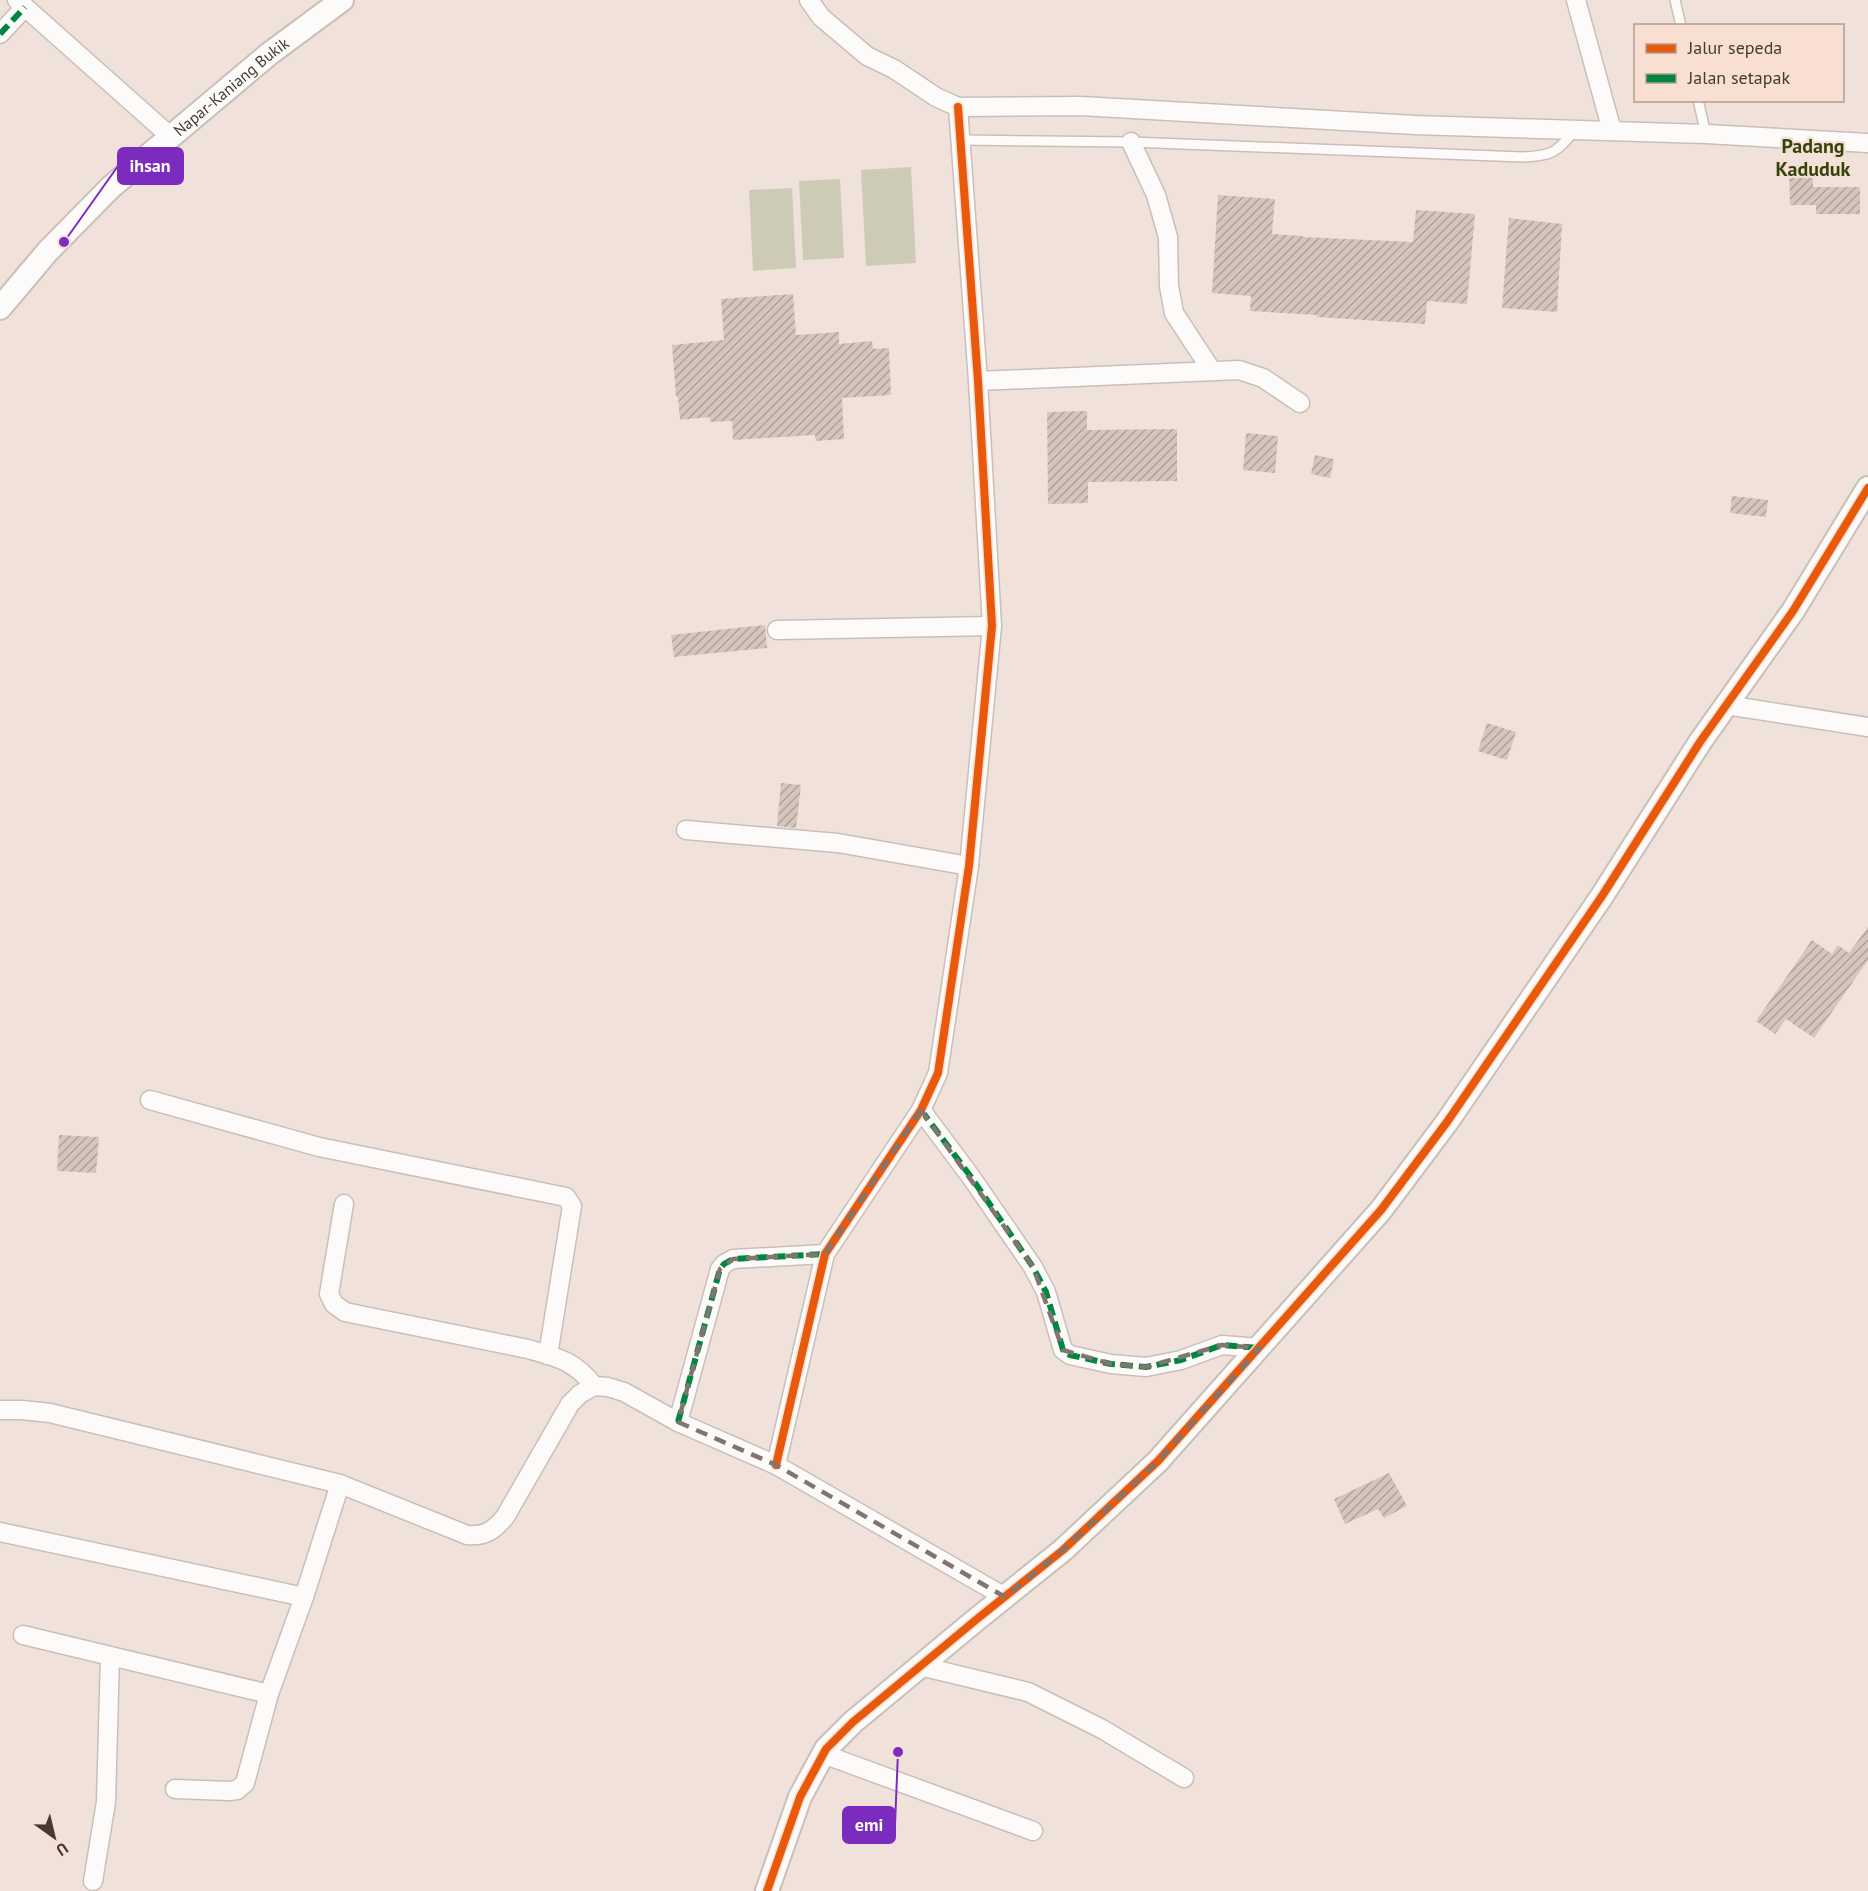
<svg xmlns="http://www.w3.org/2000/svg" width="1868" height="1891" viewBox="0 0 1868 1891" font-family="'PT Sans',sans-serif">
<defs>
<pattern id="building-hatch" width="6" height="6" patternUnits="userSpaceOnUse" patternTransform="scale(1.5)"><rect width="6" height="6" fill="#d6c5bc"/><path d="M-1 1l2-2M0 6l6-6M5 7l2-2" fill="none" stroke="#afa19a"/></pattern>
</defs>
<rect width="100%" height="100%" fill="#f0e2db"/>
<g fill="#cdcbb6">
<polygon points="911,167 916,263 866,266 861,170"/>
<polygon points="840,179 844,258 803,260 799,181"/>
<polygon points="792,188 796,268 753,271 749,190"/>
</g>
<g fill="url(#building-hatch)">
<polygon points="1789,165 1813,165 1813,187 1860,187 1860,214 1816,214 1816,205 1790,205"/>
<polygon points="1218,195 1275,199 1272,234 1303,236 1302,237 1413,242 1416,210 1475,214 1467,304 1427,301 1425,324 1317,317 1317,315 1250,311 1251,296 1212,293"/>
<polygon points="1509,218 1562,224 1557,312 1502,308"/>
<polygon points="793,294 796,335 839,332 839,344 872,341 873,349 889,348 891,395 842,398 844,439 816,441 815,435 733,440 732,421 710,422 710,417 680,420 678,397 676,397 672,345 724,340 721,299"/>
<polygon points="1087,411 1087,430 1177,429 1177,481 1088,482 1088,503 1048,504 1047,412"/>
<polygon points="1246,433 1278,436 1275,473 1243,470"/>
<polygon points="1315,455 1334,459 1330,478 1311,474"/>
<polygon points="1732,496 1768,500 1766,517 1730,513"/>
<polygon points="765,625 767,648 674,657 671,635"/>
<polygon points="1487,723 1516,732 1507,760 1478,751"/>
<polygon points="781,783 801,785 796,828 777,826"/>
<polygon points="1868,927 1868,960 1814,1038 1786,1019 1775,1034 1756,1021 1812,940 1832,954 1838,945 1849,953"/>
<polygon points="59,1135 99,1137 96,1173 57,1171"/>
<polygon points="1389,1473 1407,1506 1384,1518 1378,1509 1345,1524 1334,1499"/>
</g>
<g fill="none" stroke-linecap="round" stroke-linejoin="round">
<g stroke="#c9bfb9" stroke-width="12">
<g id="service">
<polyline points="1675,0 1681,26"/>
<polyline points="1698,100 1706,134"/>
<path d="M962 140 1131 142 1522 157C1552 156 1556 153 1575 130"/>
</g>
</g>
<g stroke="#c9bfb9" stroke-width="21">
<g id="minor">
<polyline points="17,0 170,136"/>
<polyline points="809,0 821,17 867,56 894,69 936,97 958,107 1081,106 1415,125 1706,134 1868,143"/>
<polyline points="1576,0 1612,131"/>
<polyline points="0,34 25,7"/>
<polyline points="1131,142 1156,195 1168,237 1169,286 1174,313 1212,371"/>
<polyline points="978,381 1239,370 1263,378 1300,403"/>
<polyline points="777,630 992,626"/>
<polyline points="1726,705 1868,727"/>
<polyline points="686,830 838,843 969,866"/>
<polyline points="150,1100 319,1147 566,1197 572,1206 548,1355"/>
<polyline points="921,1110 971,1177 1033,1267 1046,1292 1063,1350 1070,1355 1111,1364 1146,1367 1181,1360 1222,1345 1260,1348"/>
<path d="M344 1204 329 1294 334 1304 345 1312 528 1349C557 1357 575 1361 594 1386"/>
<path d="M0 1410H22L50 1413 340 1484 467 1535C485 1537 494 1530 505 1517L570 1404 580 1394 594 1386 608 1387 624 1392 678 1422 776 1465 1005 1597"/>
<polyline points="678,1422 720,1269 724,1264 733,1259 825,1254"/>
<polyline points="776,1465 825,1254 921,1110 938,1073 969,866 992,626 978,381 958,107"/>
<polyline points="0,1532 304,1597"/>
<polyline points="23,1635 269,1694"/>
<polyline points="920,1666 1028,1692 1102,1729 1184,1778"/>
<polyline points="823,1754 1033,1831"/>
<polyline points="175,1789 230,1791 237,1790 245,1783 269,1694 304,1597 340,1484"/>
<polyline points="93,1881 106,1802 110,1656"/>
</g>
</g>
<g stroke="#c9bfb9" stroke-width="26">
<g id="tertiary">
<path id="s1" d="M0 308 48 251 111 187 269 54 342 0"/>
<polyline points="767,1891 800,1797 826,1749 853,1722 977,1619 1063,1550 1158,1461 1381,1210 1447,1122 1602,896 1700,742 1793,611 1868,488"/>
</g>
</g>
<use href="#service" stroke="#fdfbfa" stroke-width="9"/>
<use href="#minor" stroke="#fdfbfa" stroke-width="18"/>
<use href="#tertiary" stroke="#fdfbfa" stroke-width="22"/>
<g stroke="#00873e" stroke-width="6" stroke-dasharray="12 6" stroke-linecap="butt">
<polyline points="0,34 25,7"/>
<polyline points="921,1110 971,1177 1033,1267 1046,1292 1063,1350 1070,1355 1111,1364 1146,1367 1181,1360 1222,1345 1260,1348"/>
<polyline points="678,1422 720,1269 724,1264 733,1259 825,1254"/>
</g>
<g stroke="#f9dfd2" stroke-width="11">
<g id="cycleway">
<polyline points="776,1465 825,1254 921,1110 938,1073 969,866 992,626 978,381 958,107"/>
<polyline points="767,1891 800,1797 826,1749 853,1722 977,1619 1063,1550 1158,1461 1381,1210 1447,1122 1602,896 1700,742 1793,611 1868,488"/>
</g>
</g>
<use href="#cycleway" stroke="#e8590c" stroke-width="8"/>
</g>
<path fill="none" stroke="#80756f" stroke-width="4.5" stroke-dasharray="12 8" stroke-linejoin="round" d="M921 1110 1033 1267 1063 1350 1111 1364 1146 1367 1222 1345 1260 1348 1158 1461 1063 1550 1005 1597 776 1465 678 1422 720 1269 733 1259 825 1254Z"/>
<g text-anchor="middle" dominant-baseline="central" stroke-width="4.5" stroke-linejoin="round" paint-order="stroke">
<g font-size="16" fill="#443a35" stroke="#f9dfd2">
<text stroke="none"><textPath href="#s1" startOffset="321">Napar-Kaniang Bukik</textPath></text>
</g>
<g font-size="20" font-weight="bold" fill="#324510" stroke="#f9dfd2">
<text x="1813" y="146">Padang<tspan x="1813" dy="23">Kaduduk</tspan></text>
</g>
</g>
<path fill="none" stroke="#7b2cbf" stroke-width="2" d="M64 242L118 166M898 1752L895 1825"/>
<g fill="#7b2cbf" stroke="#f9dfd2" stroke-width="2">
<circle cx="64" cy="242" r="6"/>
<circle cx="898" cy="1752" r="6"/>
</g>
<g fill="#7b2cbf" stroke="#7b2cbf" stroke-width="2">
<rect x="118" y="148" width="65" height="36" rx="6"/>
<rect x="843" y="1807" width="52" height="36" rx="6"/>
</g>
<g font-size="18" text-anchor="middle" font-weight="bold" fill="#fff">
<text x="150" y="172">ihsan</text>
<text x="869" y="1831">emi</text>
</g>
<rect x="1634" y="24" width="210" height="78" fill="#f9dfd2" stroke="#b19d93" stroke-width="1.5"/>
<rect x="1646" y="44" width="30" height="9" fill="#e8590c" stroke="#b19d93" stroke-width="1.5"/>
<text x="1688" y="54" font-size="18" fill="#443a35">Jalur sepeda</text>
<rect x="1646" y="74" width="30" height="9" fill="#00873e" stroke="#b19d93" stroke-width="1.5"/>
<text x="1688" y="84" font-size="18" fill="#443a35">Jalan setapak</text>
<g transform="translate(54 1837) rotate(146)" stroke="#f9dfd2" stroke-width="4.5" paint-order="stroke">
<path d="M0-4.5L10 22L0 15L-10 22Z" fill="#443a35"/>
<text y="-9" font-size="16" font-weight="bold" text-anchor="middle" fill="#443a35">U</text>
</g>
</svg>
